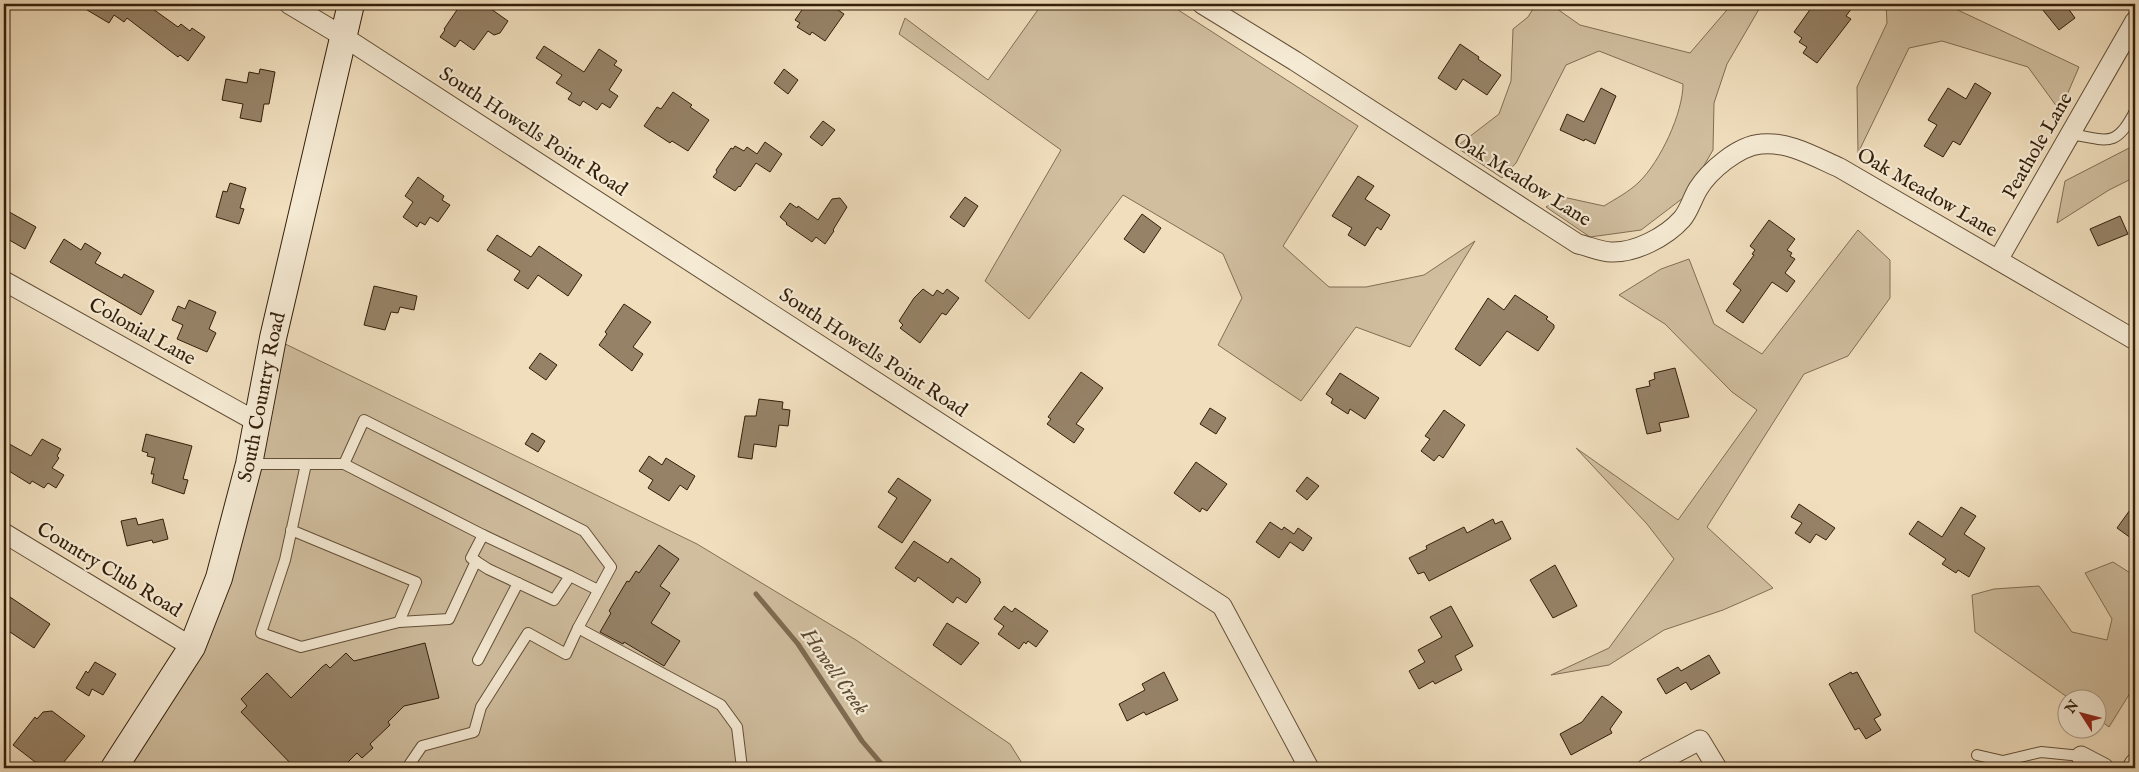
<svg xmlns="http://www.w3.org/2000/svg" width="2139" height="772" viewBox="0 0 2139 772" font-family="'IM FELL English',serif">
<rect width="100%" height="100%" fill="#f0debd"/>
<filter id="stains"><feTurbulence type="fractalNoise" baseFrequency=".004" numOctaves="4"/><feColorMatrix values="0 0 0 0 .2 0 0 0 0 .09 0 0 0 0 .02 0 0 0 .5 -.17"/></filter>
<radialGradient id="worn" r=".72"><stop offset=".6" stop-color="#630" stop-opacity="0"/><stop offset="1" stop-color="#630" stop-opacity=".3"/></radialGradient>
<g fill="#d0be9f" stroke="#826e54">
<polygon points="1042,4 1169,4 1358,126 1283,246 1329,287 1366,287 1424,275 1475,241 1410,347 1356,327 1301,401 1218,345 1242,298 1223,254 1123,195 1029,319 985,281 1061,150 899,34 905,18 988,80"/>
<path d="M1536 4H1554L1553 6 1580 25 1690 53 1732 4H1762L1727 64 1714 103 1713 150 1687 195 1641 230 1590 237 1546 207 1563 197 1604 206C1615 199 1629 192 1639 182 1660 162 1683 113 1683 84L1599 51 1566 65 1516 163 1502 178 1456 147 1499 114 1511 81 1513 29 1528 17Z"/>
<polygon points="1886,4 1945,4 2079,67 2060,111 2028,67 1942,41 1909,48 1858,153 1857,87 1887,23"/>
<polygon points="2133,146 2135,147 2135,177 2109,190 2057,223 2065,181"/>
<polygon points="1858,230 1890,260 1890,298 1848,356 1804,374 1707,527 1773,588 1723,610 1664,630 1609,665 1551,675 1609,648 1674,559 1647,524 1576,448 1678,520 1757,410 1732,392 1665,324 1619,295 1661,269 1689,259 1714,324 1762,354"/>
<polygon points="273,338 697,544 856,640 1010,744 1025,768 114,768 192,647"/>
<polygon points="2113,562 2135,576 2135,685 2109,727 2097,718 2096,700 2070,699 1975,632 1972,595 1994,589 2039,586 2072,632 2107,640 2112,619 2085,573"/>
</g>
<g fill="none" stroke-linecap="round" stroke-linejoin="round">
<polyline stroke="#7e6b51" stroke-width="5" points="756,594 798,644 862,741 885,768"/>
</g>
<g fill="#968267" stroke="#341f0a">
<polygon points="77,4 146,4 178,27 181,24 190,31 192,28 205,37 188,61 180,55 178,57 127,18 124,22 114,15 109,23"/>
<polygon points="461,4 484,4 508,21 500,33 494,35 488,31 474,50 460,40 455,47 440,37 445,30 444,29"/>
<polygon points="811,4 829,4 844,14 825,41 812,32 810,35 797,27 800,23 795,20 804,7 807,10"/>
<polygon points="1814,4 1855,4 1846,16 1851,19 1817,63 1803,53 1807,47 1799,42 1802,38 1794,32"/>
<polygon points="2038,4 2065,4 2075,18 2059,30"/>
<polygon points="1460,44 1479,57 1478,59 1501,75 1487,95 1463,79 1456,90 1438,78"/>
<polygon points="544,46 584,72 599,49 617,61 614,65 622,70 609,90 618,96 610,108 602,103 597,110 583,101 580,106 568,99 572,93 556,83 562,75 536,58"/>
<polygon points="260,69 275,72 269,104 264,104 261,122 240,118 243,104 222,100 226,79 247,83 249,72 259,74"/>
<polygon points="784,69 798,80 788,94 774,83"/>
<polygon points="1975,83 1991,93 1960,145 1953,141 1943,157 1924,146 1937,125 1928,120 1948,88 1966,99"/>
<polygon points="1601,88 1616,96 1595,144 1585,139 1584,141 1560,130 1567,114 1584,122"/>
<polygon points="673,92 692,105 690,107 709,120 688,151 672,141 670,143 644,126 657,107 661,109"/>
<polygon points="823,121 835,130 822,146 810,137"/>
<polygon points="765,142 782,154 770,172 756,163 740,187 739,186 735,191 713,177 717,172 716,170 731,148 733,149 735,146 744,151 747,147 757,154"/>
<polygon points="1358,176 1374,186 1365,199 1390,215 1381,230 1377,227 1365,246 1348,235 1352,228 1332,216"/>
<polygon points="418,177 444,196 442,200 450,205 438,222 430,217 425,225 420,222 417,227 403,217 413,202 405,196"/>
<polygon points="230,183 246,188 240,208 244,209 239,224 216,217 223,191 227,192"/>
<polygon points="965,197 978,206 964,227 950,217"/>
<polygon points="840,198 847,207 833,230 834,231 825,244 816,237 812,242 786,224 787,223 780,217 790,203 797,208 798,206 818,220 832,199"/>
<polygon points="4,209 36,227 25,249 4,237"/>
<polygon points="1142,214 1161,228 1144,253 1124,239"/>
<polygon points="2120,216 2128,234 2098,246 2090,229"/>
<polygon points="1769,220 1795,239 1787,250 1792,253 1790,256 1795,259 1785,273 1795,281 1787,292 1772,282 1743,323 1726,311 1741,290 1733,284 1754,255 1752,254 1755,250 1750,246"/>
<polygon points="497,235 531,257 539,246 582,275 568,296 538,275 528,289 514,280 520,271 487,250"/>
<polygon points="64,239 81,250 85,243 101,253 95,263 122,278 124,274 154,291 141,315 50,262"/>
<polygon points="374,286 417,296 414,310 400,307 398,313 391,312 385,330 364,325"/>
<polygon points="923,289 933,296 937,290 943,294 947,289 959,298 946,315 942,313 920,343 900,328 903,325 899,321 914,298"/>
<polygon points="1515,295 1548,317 1546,319 1554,325 1554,328 1538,351 1507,331 1480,366 1455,349 1488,298 1504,310"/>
<polygon points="189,300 216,312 209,329 216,333 207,352 177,339 183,325 172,320 178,306 185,309"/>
<polygon points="624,304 651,322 633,347 643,354 632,371 599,345 607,334 605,332"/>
<polygon points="540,353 557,365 546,380 529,368"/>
<polygon points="1675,368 1689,417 1659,423 1661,431 1647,434 1636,389 1650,386 1649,381 1655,379 1654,373"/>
<polygon points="1081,372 1103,388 1076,424 1084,429 1074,443 1047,424 1051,419 1048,417"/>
<polygon points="1340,373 1379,398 1365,419 1350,409 1348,414 1331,403 1333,399 1326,394"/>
<polygon points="759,399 783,402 782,409 790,410 788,426 779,425 776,447 754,444 752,459 738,457 745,416 756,416"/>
<polygon points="1210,408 1226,418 1216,434 1200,424"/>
<polygon points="1444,410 1465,425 1443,458 1439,455 1434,461 1421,451 1430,439 1425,436"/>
<polygon points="532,433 545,441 538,452 525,444"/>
<polygon points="146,434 192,446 183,479 188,480 184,494 152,483 154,474 151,474 155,458 147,456 148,453 142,451"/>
<polygon points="42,439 61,449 57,456 59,458 52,468 64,475 56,488 48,483 44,488 32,481 30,484 4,468 4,441 31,456"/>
<polygon points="649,456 662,465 666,458 695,476 687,490 680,485 669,501 648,488 653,480 639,471"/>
<polygon points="1196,462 1227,484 1207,511 1202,508 1200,512 1174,493"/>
<polygon points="1307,477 1319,486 1307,500 1296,491"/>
<polygon points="898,478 931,500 902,543 878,527 897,498 888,492"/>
<polygon points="2135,503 2135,541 2117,528"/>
<polygon points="1799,504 1835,528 1826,540 1816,534 1810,543 1795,533 1802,523 1791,517"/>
<polygon points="1961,507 1976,516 1964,534 1985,548 1969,577 1958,570 1956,573 1942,564 1946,559 1909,534 1918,521 1942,537"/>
<polygon points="136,518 138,525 163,519 168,539 153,543 152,540 127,546 121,521"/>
<polygon points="1493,519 1495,524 1502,521 1511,539 1429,581 1424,572 1418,574 1409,558 1427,549 1426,546 1464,527 1467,533"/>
<polygon points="1270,522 1282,530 1284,527 1294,534 1298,528 1312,538 1303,551 1290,542 1279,558 1256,542"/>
<polygon points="914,541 948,563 951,558 980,579 979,581 981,582 966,603 957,597 953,603 918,577 915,582 895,568"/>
<polygon points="659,545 679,559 660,586 670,593 651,623 680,641 664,666 624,642 623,644 600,632 611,613 609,611 627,581 629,582 636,571 639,573"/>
<polygon points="1555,565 1577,606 1553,618 1530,580"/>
<polygon points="10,597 50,624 34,648 4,628 4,605"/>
<polygon points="1004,606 1012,612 1015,608 1048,631 1036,647 1028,641 1026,644 1024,642 1019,649 998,634 1004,626 994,619"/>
<polygon points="1451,606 1473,646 1455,656 1462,670 1435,684 1433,681 1419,689 1409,671 1425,662 1418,650 1442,637 1430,617"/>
<polygon points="947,623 979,643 961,665 933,645"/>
<polygon points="425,643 439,698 404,706 388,722 390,725 370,744 373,748 362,758 357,753 342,768 295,768 241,712 247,706 241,699 267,673 291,698 322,667 326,664 330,668 346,653 354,661"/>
<polygon points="1709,655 1720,673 1691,690 1686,682 1666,694 1657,679 1678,667 1681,671"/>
<polygon points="95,662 116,674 103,695 92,689 89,696 76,688 86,671 88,673"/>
<polygon points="1164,672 1178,700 1146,715 1144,712 1127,721 1119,704 1145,690 1142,684"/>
<polygon points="1851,672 1852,674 1857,672 1881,715 1874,719 1881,730 1866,739 1859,728 1855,730 1829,684"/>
<polygon points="1602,696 1622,712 1610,729 1612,733 1571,755 1560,734 1582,722"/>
<polygon points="52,711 85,736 59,768 43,768 13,745 35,717 37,719 43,712"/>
</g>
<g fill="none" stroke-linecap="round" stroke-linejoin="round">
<g stroke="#634f37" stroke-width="12">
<g id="lane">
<path d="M2070 134C2107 140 2116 149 2135 111"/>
<polyline points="249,464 344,464 483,535 471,558 488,569 554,600 570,576 598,590"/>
<polyline points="344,464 364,420 584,531 611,567 578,628 721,705 737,727 742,768"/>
<polyline points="291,530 416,582 399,622 301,647 261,633 285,560 306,464"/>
<polyline points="483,535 570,576"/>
<polyline points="399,622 449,619 476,561"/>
<polyline points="478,660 518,583"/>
<polyline points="1977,755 2003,761 2041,752 2081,756"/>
<polyline points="407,768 422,746 474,732 481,707 528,633 566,654 578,628"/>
</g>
</g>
<g stroke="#634f37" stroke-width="21">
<g id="street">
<polyline points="289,4 344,37 1222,606 1309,768"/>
<path d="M1202 4 1295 61 1578 244C1588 246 1601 252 1611 252 1635 253 1666 237 1682 219 1689 211 1692 199 1698 189 1709 171 1738 146 1761 144 1788 141 1815 157 1840 168L2135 340"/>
<polyline points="1998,260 2135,21"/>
<polyline points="4,281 257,422"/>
<polyline points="4,533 192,647"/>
<polyline points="2081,756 2104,768"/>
<polyline points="1647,768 1700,740 1717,768"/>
<polyline points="2132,768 2135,763"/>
</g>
</g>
<g stroke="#341f0a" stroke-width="28">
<g id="secondary">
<path id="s1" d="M114 768 192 647 219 578 249 464 273 338 351 4"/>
</g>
</g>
<use href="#lane" stroke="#f5ead4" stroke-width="10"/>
<use href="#street" stroke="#f5ead4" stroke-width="19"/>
<use href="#secondary" stroke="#f5ead4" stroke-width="26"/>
</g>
<g text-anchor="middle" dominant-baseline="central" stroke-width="4.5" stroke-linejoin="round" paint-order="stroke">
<g font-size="20" fill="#341f0a" stroke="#f5ead4">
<text transform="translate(533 132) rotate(33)">South Howells Point Road</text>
<text transform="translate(2038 146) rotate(-60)">Peathole Lane</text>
<text transform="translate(1522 180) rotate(32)">Oak Meadow Lane</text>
<text transform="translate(1927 193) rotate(30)">Oak Meadow Lane</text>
<text transform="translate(142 332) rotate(29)">Colonial Lane</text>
<text transform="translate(873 353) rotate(33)">South Howells Point Road</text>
<text stroke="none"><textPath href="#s1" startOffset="404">South Country Road</textPath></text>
<text transform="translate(109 570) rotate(31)">Country Club Road</text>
</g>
<g font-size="21" font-style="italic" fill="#5f4b33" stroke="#f5ead4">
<text transform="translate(834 672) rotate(55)">Howell Creek</text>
</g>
</g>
<rect width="2139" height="772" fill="none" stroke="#f0debd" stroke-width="20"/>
<rect x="5" y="5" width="2129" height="762" fill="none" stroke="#341f0a" stroke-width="2.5"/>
<rect x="10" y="10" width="2119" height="752" fill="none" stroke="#341f0a"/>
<g transform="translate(2082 714) rotate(306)"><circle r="24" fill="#f5ead4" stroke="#a89983"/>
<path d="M0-4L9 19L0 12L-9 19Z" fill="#8f2418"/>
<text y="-8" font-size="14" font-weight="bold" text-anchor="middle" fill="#341f0a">N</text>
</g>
<rect width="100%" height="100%" filter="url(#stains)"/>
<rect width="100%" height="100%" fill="url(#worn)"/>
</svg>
